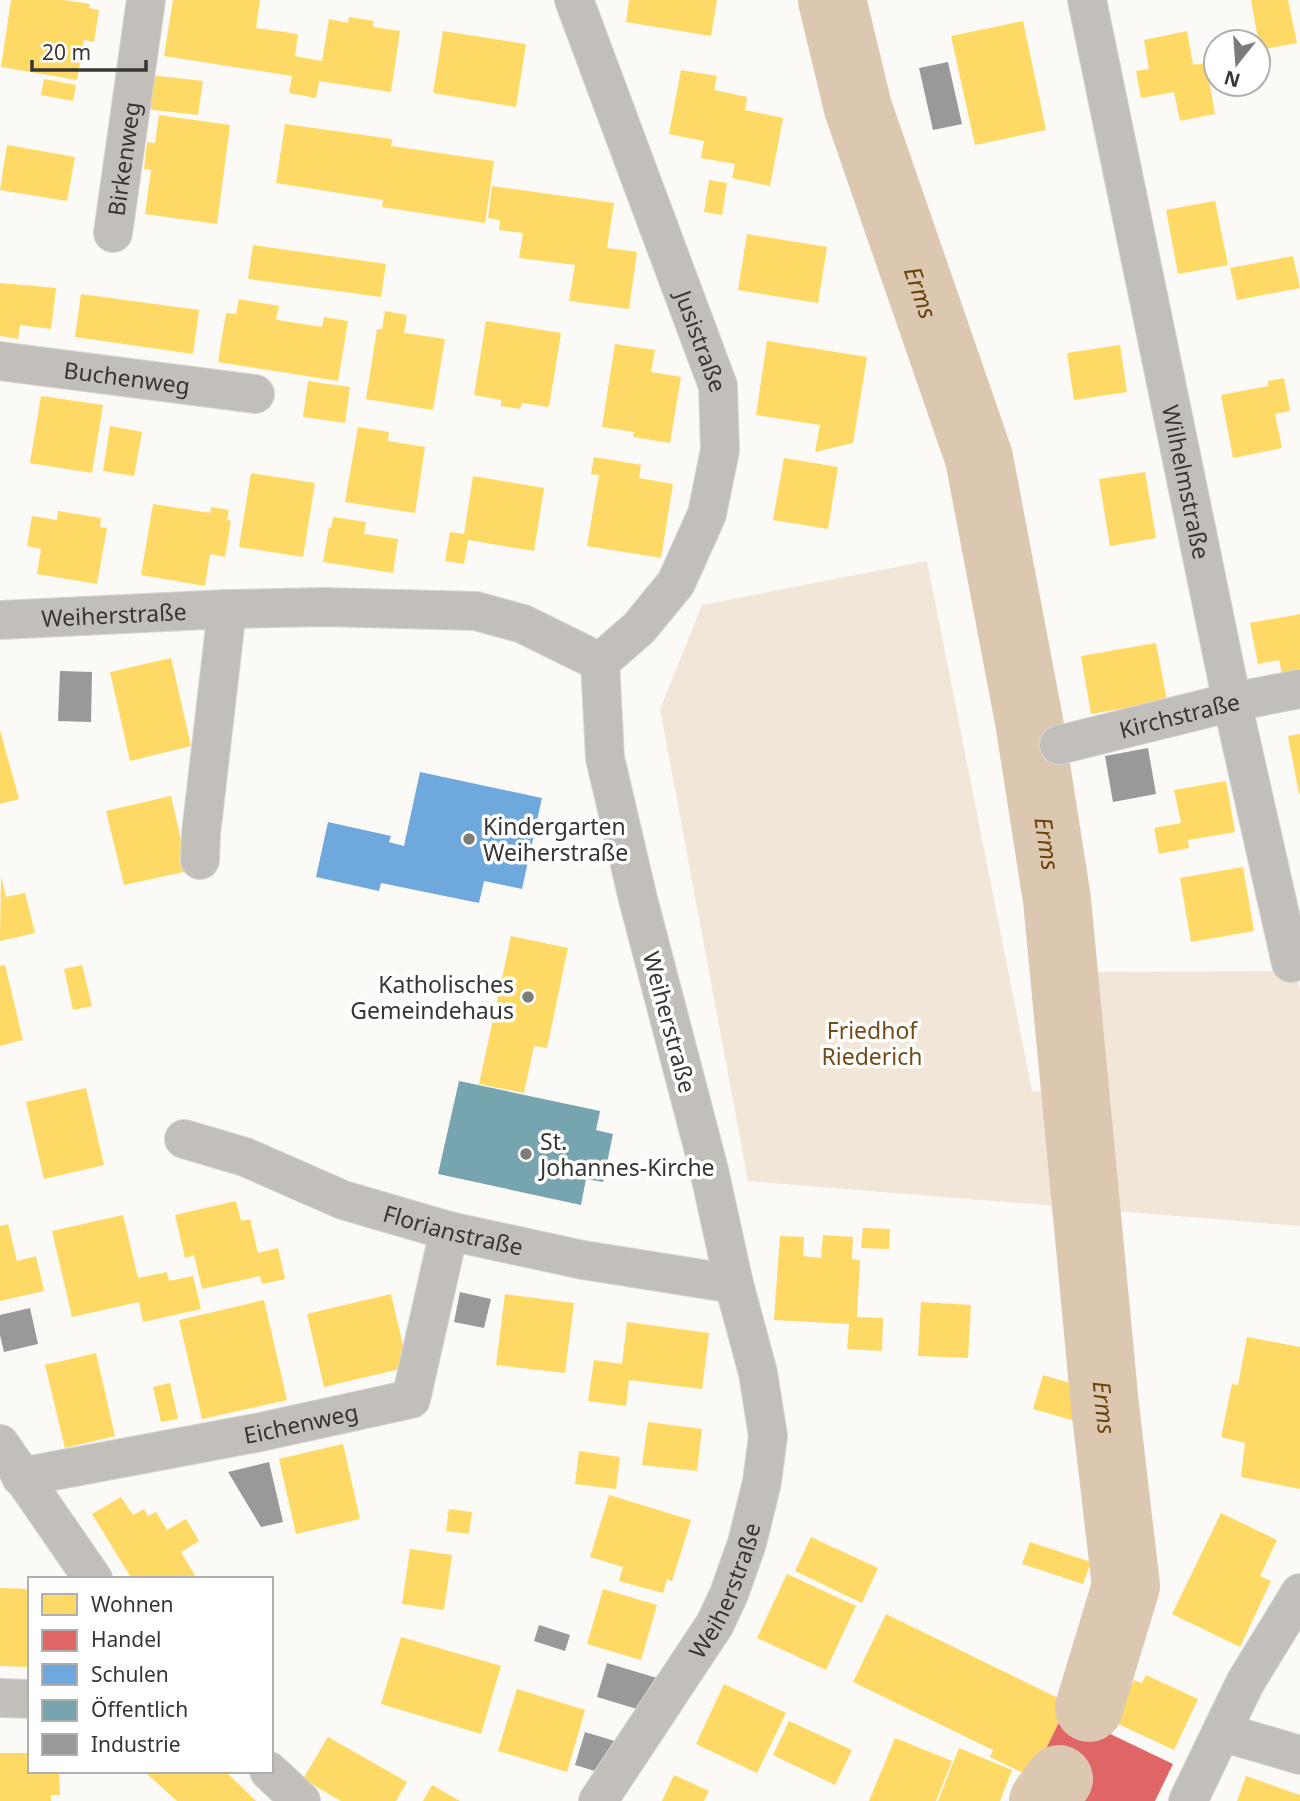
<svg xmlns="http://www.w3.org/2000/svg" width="1300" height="1801" viewBox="0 0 1300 1801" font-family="'Noto Sans',sans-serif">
<rect width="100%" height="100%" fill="#fcfaf7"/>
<polygon fill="#f2e6d8" points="927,561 1032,1091 1093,1095 1077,972 1297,971 1300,991 1300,1226 748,1181 660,709 702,605"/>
<g fill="#ffd966">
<polygon points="11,0 64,0 90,4 89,8 99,10 94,42 84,40 77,80 1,67"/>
<polygon points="173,0 260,0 256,28 298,34 295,56 322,61 329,19 348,23 349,17 374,21 373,27 400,31 391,92 319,81 316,98 289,93 292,76 164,56"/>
<polygon points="629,0 717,0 711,36 626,22"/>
<polygon points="1251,0 1288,0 1297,43 1260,50"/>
<polygon points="1023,21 1046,130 975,145 951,36"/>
<polygon points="443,31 526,44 516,107 433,93"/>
<polygon points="1187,31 1193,65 1206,63 1215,114 1180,121 1174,92 1141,98 1136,71 1149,69 1144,40"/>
<polygon points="681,70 717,76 714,90 747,97 745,110 783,118 770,186 732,178 735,164 701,158 704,141 669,134"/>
<polygon points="150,75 203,81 198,115 146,109"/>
<polygon points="44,79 76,85 73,101 41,95"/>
<polygon points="159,115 230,125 217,224 145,214 151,170 144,169 147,142 155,143"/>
<polygon points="285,124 392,139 391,146 494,161 485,223 382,207 383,200 276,183"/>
<polygon points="7,145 75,157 67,201 0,190"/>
<polygon points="709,180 727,183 722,215 704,212"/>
<polygon points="492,186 614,203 607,248 637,252 629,309 569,301 575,265 519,258 523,233 499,230 500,220 488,218"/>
<polygon points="1215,201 1228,265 1178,274 1166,210"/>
<polygon points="747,234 827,247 818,303 738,290"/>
<polygon points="253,245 386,264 381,297 248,279"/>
<polygon points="1293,256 1300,288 1237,300 1230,268"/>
<polygon points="0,283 56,288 51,329 20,325 18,339 0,336"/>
<polygon points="81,294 199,310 193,354 75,337"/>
<polygon points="239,299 279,306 276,319 283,321 322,327 324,317 348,321 338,381 218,362 226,313 236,314"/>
<polygon points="385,311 407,315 404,333 445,339 433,410 366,399 377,329 382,329"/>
<polygon points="486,321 561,333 549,407 522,403 520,409 501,406 501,400 474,395"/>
<polygon points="767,341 867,357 853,443 815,452 820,425 756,415"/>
<polygon points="615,344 655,350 651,372 681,377 670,443 633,437 634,432 602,427"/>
<polygon points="1120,345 1127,392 1074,400 1067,353"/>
<polygon points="1284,378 1290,411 1275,414 1282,448 1233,458 1221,395 1268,386 1268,381"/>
<polygon points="308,381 350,387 345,423 303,417"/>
<polygon points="41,396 103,405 92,473 30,463"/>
<polygon points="110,426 142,432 134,476 103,471"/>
<polygon points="358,427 389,432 388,441 425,447 415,513 345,502"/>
<polygon points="594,457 641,465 639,478 673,484 661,558 587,546 599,475 591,474"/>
<polygon points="784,458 838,467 828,529 773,520"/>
<polygon points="1145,472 1156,538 1110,546 1099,479"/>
<polygon points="251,473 315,483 303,557 239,547"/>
<polygon points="473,476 544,488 534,551 468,540 464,564 445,561 450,532 464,534"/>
<polygon points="153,504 210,513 211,507 229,510 227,520 231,521 225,557 210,554 205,586 141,575"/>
<polygon points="58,511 101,518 100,527 107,528 97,584 37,574 41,549 27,546 32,516 57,520"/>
<polygon points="333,517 366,522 364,534 398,539 393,573 323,562 329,527 331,528"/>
<polygon points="1300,614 1300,671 1282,674 1279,660 1258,664 1250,623"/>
<polygon points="1156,643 1167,701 1091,714 1081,656"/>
<polygon points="171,658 191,746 130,761 110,672"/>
<polygon points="0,730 19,799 0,804"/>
<polygon points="1300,734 1300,794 1299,794 1288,736"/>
<polygon points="1226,781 1235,832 1188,840 1189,848 1159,854 1154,828 1181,823 1174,790"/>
<polygon points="171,796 188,871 124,885 106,811"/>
<polygon points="1243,867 1254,931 1191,942 1180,878"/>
<polygon points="1,876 6,897 25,893 35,933 0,941"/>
<polygon points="511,936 568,948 547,1048 534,1046 524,1093 479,1084"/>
<polygon points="5,965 23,1040 0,1046 0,966"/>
<polygon points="82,965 92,1006 73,1010 64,969"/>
<polygon points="86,1088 104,1165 44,1179 26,1102"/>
<polygon points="236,1201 241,1221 250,1219 258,1253 278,1248 285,1279 262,1284 260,1276 202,1289 194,1255 185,1258 175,1215"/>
<polygon points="123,1215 138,1278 167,1272 169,1281 193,1276 201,1309 143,1322 139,1302 72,1317 52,1231"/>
<polygon points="8,1224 17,1261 36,1256 44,1291 0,1301 0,1226"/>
<polygon points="863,1228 890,1229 889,1249 861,1248"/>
<polygon points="823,1235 853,1237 852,1259 860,1260 857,1317 883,1318 882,1351 847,1349 849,1324 774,1320 780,1236 804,1237 803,1256 821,1258"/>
<polygon points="391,1294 408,1367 324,1387 307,1314"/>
<polygon points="505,1294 574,1303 565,1373 496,1365"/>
<polygon points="264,1300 287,1400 202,1419 179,1320"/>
<polygon points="921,1302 971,1305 968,1358 918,1356"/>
<polygon points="627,1322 709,1333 702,1389 629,1380 626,1406 588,1401 594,1360 622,1364"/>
<polygon points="1247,1337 1300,1347 1300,1489 1241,1477 1245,1443 1221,1437 1232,1384 1238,1385"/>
<polygon points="96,1353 115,1436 65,1448 45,1365"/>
<polygon points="1043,1375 1087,1388 1082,1401 1088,1403 1082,1423 1033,1409"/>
<polygon points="170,1383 178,1419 161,1422 153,1387"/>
<polygon points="648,1422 702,1429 697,1471 642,1465"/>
<polygon points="343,1444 360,1519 296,1534 279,1459"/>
<polygon points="579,1451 620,1457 616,1489 575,1484"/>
<polygon points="609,1495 691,1520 672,1581 667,1579 663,1593 619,1581 623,1567 590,1557"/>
<polygon points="121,1497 133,1515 144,1509 148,1516 156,1512 167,1530 186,1519 199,1541 181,1552 197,1579 132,1579 92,1514"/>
<polygon points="449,1509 472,1512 469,1534 446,1531"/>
<polygon points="1221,1513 1277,1540 1260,1576 1271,1581 1240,1647 1172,1614"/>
<polygon points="811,1537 878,1568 862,1603 795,1571"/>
<polygon points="1030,1542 1091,1562 1083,1584 1022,1564"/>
<polygon points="410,1549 452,1555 444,1610 402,1604"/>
<polygon points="787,1574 856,1606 826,1670 757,1638"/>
<polygon points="0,1588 30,1589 30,1667 0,1666"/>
<polygon points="603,1589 657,1605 641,1660 587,1644"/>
<polygon points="886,1614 1068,1703 1039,1763 1049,1768 1042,1782 990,1757 993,1750 853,1682"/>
<polygon points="401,1637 501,1666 481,1734 381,1704"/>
<polygon points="1146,1675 1198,1699 1174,1750 1114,1722 1134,1680 1142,1683"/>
<polygon points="724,1684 786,1713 757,1773 696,1744"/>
<polygon points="517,1689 585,1710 567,1772 498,1751"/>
<polygon points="789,1721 852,1750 835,1785 773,1755"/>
<polygon points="328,1737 407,1782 396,1801 341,1801 303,1779"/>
<polygon points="895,1738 952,1761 936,1801 869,1801"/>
<polygon points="959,1748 1012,1770 1000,1801 938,1801"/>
<polygon points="0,1753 30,1753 30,1771 59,1771 60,1795 51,1795 51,1801 0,1801"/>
<polygon points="148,1771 225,1771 256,1801 177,1801 146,1773"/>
<polygon points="674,1775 709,1791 704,1801 662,1801"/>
<polygon points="1246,1776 1300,1795 1300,1801 1237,1801"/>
<polygon points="432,1785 460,1801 423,1801"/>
</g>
<polygon fill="#e06666" points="1062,1716 1102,1735 1104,1731 1173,1764 1155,1801 1071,1801 1080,1783 1039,1763"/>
<polygon fill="#6fa8dc" points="420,772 542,798 522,889 484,881 479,903 381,883 379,891 316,877 328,822 391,836 389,842 404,846"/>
<polygon fill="#76a5af" points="459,1081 600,1111 596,1130 613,1134 603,1182 586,1179 581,1205 438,1174"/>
<g fill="#999">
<polygon points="948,62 962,124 933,130 919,68"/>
<polygon points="60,671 92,672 91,722 58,721"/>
<polygon points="1148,748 1156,794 1113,802 1105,756"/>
<polygon points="460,1292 491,1299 484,1328 454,1322"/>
<polygon points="30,1308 38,1344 4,1352 0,1335 0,1315"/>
<polygon points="269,1462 283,1522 261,1527 228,1472"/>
<polygon points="539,1625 570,1635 565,1651 534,1641"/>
<polygon points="607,1663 657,1678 647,1712 597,1697"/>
<polygon points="585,1732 618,1742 608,1775 575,1765"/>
</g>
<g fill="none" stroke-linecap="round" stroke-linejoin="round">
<g stroke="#dcc8b0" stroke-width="68">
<path id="s1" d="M832 0 858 108 979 458 1029 721 1057 900 1105 1406 1126 1586 1089 1708"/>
<polyline points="1043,1801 1059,1779"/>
</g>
<g stroke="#d8d7d5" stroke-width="40">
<g id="minor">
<path id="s2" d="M574 0 718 386 720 450 707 514 676 583 639 628 600 662"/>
<path id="s3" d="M1087 0 1232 702 1291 963"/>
<path id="s4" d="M113 233 146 0"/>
<path id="s5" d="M0 361 255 394"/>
<path id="s6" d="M0 620 227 609 323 607 476 611 523 624 600 662"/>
<path id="s7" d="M1059 745 1232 702 1300 689"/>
<polyline points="200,860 201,834 227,609"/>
<path id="s8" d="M184 1139 245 1157 343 1200 449 1231 583 1260 734 1284"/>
<polyline points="0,1444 93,1579"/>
<path id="s9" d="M21 1477 256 1433 411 1399 449 1231"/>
<polyline points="0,1698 30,1699"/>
<polyline points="1222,1732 1300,1755"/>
<polyline points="269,1771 301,1801"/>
<path id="s10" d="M598 1801 715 1624 729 1594 747 1543 762 1482 768 1436 758 1373 734 1284 709 1170 638 899 605 758 600 662"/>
</g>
</g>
<g stroke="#d8d7d5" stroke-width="40">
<polyline id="tertiary" points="1188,1801 1245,1683 1300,1593"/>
</g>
<use href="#minor" stroke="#c2beba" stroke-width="38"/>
<use href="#tertiary" stroke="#c2beba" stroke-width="38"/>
</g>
<g fill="#7d7b78" stroke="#fff" stroke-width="2.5">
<circle cx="469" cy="839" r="7"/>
<circle cx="528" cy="997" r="7"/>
<circle cx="526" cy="1154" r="7"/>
</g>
<g text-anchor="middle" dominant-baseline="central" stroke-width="7" stroke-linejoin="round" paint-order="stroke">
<g font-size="23" fill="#383634" stroke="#fff">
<text stroke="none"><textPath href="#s4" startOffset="75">Birkenweg</textPath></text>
<text stroke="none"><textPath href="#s2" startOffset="364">Jusistraße</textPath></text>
<text stroke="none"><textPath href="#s5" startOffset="128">Buchenweg</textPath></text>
<text stroke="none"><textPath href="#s3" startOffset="492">Wilhelmstraße</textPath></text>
<text stroke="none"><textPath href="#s6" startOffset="114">Weiherstraße</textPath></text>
<text stroke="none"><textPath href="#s7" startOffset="124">Kirchstraße</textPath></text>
<text transform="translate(670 1022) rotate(75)">Weiherstraße</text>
<text stroke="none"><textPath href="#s8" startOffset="285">Florianstraße</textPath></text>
<text stroke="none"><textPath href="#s9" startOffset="285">Eichenweg</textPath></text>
<text stroke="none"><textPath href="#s10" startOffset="247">Weiherstraße</textPath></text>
</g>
<g font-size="23" fill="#383634" stroke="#fff" text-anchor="start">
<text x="483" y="826">Kindergarten<tspan x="483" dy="26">Weiherstraße</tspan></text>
<text x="514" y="984" text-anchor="end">Katholisches<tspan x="514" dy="26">Gemeindehaus</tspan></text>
<text x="540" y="1141">St.<tspan x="540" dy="26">Johannes-Kirche</tspan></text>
</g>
<g font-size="23" fill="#744c18" stroke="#fff">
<text x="872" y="1030">Friedhof<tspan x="872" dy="26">Riederich</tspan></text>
</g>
<g font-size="24" font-style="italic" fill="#6a420a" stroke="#fff">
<text stroke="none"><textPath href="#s1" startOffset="306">Erms</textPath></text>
<text stroke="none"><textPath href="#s1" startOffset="873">Erms</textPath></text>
<text stroke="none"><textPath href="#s1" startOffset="1440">Erms</textPath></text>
</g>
</g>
<rect x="28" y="1577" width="245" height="196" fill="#ffffff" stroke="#afafae" stroke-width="2"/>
<rect x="42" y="1594" width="35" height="21" fill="#ffd966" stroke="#afafae" stroke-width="2"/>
<text x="91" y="1612" font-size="21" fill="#383634">Wohnen</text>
<rect x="42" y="1630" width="35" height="21" fill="#e06666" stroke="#afafae" stroke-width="2"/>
<text x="91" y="1647" font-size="21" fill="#383634">Handel</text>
<rect x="42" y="1664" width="35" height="21" fill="#6fa8dc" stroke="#afafae" stroke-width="2"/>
<text x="91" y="1682" font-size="21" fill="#383634">Schulen</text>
<rect x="42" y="1700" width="35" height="21" fill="#76a5af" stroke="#afafae" stroke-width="2"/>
<text x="91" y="1717" font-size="21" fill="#383634">Öffentlich</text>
<rect x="42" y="1734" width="35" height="21" fill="#999999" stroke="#afafae" stroke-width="2"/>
<text x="91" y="1752" font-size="21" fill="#383634">Industrie</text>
<g transform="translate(1237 63) rotate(197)"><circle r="33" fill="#ffffff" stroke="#afafae" stroke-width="2"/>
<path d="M0-5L12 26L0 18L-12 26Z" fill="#7d7b78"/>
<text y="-10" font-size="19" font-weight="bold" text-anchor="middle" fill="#383634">N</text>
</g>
<path d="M32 60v10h114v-10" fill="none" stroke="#383634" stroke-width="3.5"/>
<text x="42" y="60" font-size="21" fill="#383634" stroke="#ffffff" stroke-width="5" paint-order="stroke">20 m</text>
</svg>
